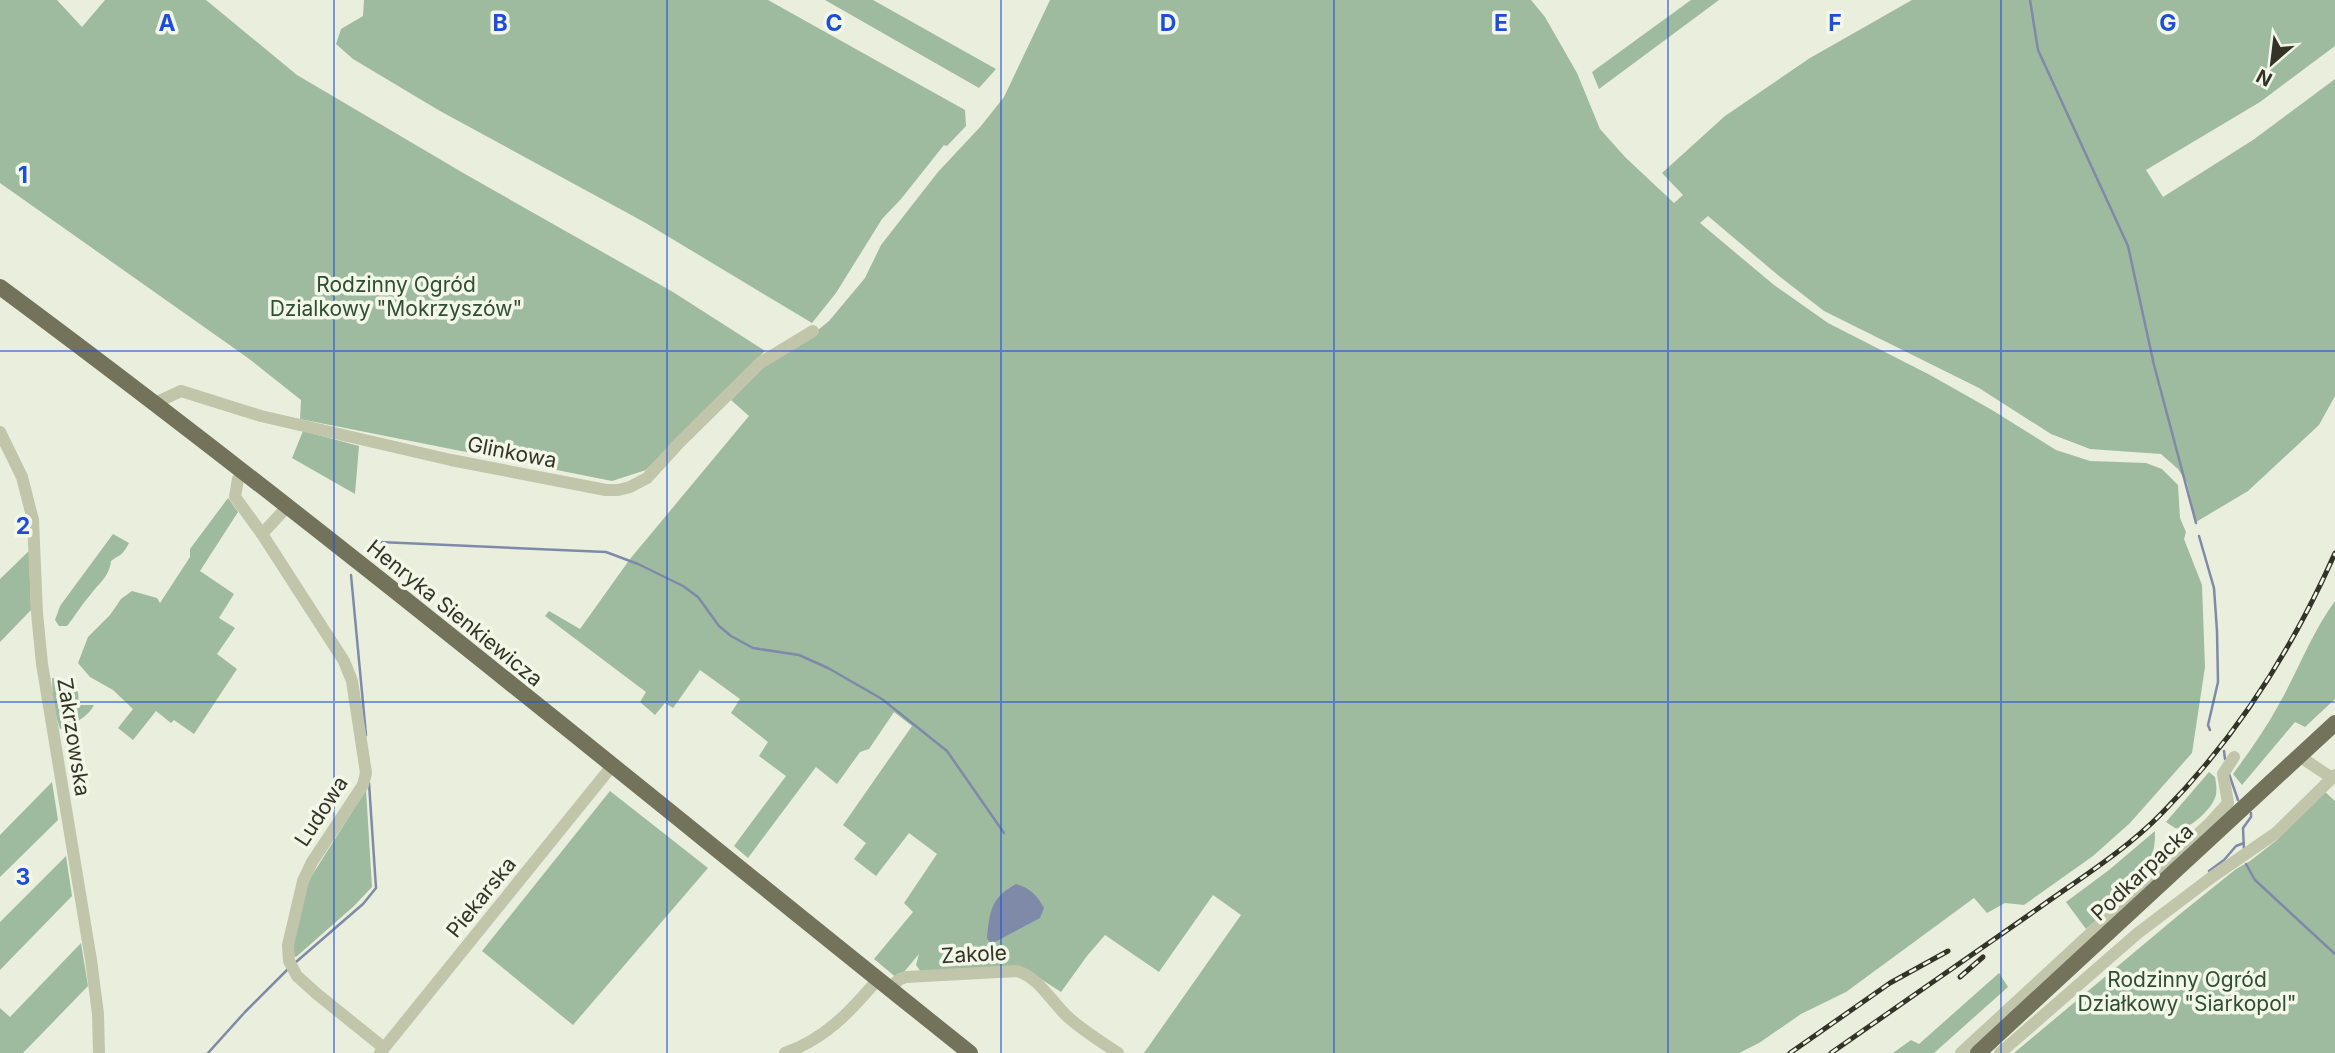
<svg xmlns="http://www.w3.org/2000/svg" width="2335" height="1053" viewBox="0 0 2335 1053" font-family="Inter,sans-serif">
<rect width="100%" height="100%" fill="#eaeedc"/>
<g fill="#9ebb9f">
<polygon points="0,0 57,0 82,27 105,0 206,0 297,75 465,174 673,292 765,351 646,470 612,481 300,419 301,400 248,358 0,183"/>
<polygon points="364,0 768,0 965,110 966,126 947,146 944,145 901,199 882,219 836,293 812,323 644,222 440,111 353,59 336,44 341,29 363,16"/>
<polygon points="825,0 873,0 996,69 979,88"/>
<polygon points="1050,0 1531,0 1545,17 1577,73 1600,129 1625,157 1674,203 1683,195 1662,173 1725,116 1810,58 1912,0 2335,0 2335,46 2260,102 2146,170 2163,197 2253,140 2335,79 2335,396 2319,425 2248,491 2196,522 2187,483 2178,469 2161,454 2090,449 2051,434 1979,388 1824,311 1779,276 1708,216 1700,223 1774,285 1828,323 1930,375 1992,410 2056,450 2090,461 2146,463 2162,469 2178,485 2180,518 2186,532 2184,539 2202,585 2205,667 2192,753 2130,823 2093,856 2024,905 2005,903 1987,913 1974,898 1846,992 1801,1014 1759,1043 1739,1053 1144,1053 1241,915 1213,895 1159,972 1105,935 1087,956 1061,992 1027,970 921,972 916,965 919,954 898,979 874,959 913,912 904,903 937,854 909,833 876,876 854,859 866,843 843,825 912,726 894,712 869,749 860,752 837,784 816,767 748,858 734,846 786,776 759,756 768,742 731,713 740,699 700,670 673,708 665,703 655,715 640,702 646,692 545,616 549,611 580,629 630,559 749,416 731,400 764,367 802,343 829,321 865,278 881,245 938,172 981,126 1004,97"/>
<polygon points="1691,0 1719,0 1599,89 1592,72"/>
<polygon points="303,431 359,446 355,494 292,458"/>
<polygon points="228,498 238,512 200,571 234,594 219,618 235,628 217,654 237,669 194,734 174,720 171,723 156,711 133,740 118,728 133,709 113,690 90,677 78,663 88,637 110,615 121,599 132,591 157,598 160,603 190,557 190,549"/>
<path d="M113 534 129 543C122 556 121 554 111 561 109 577 100 582 91 594 82 604 75 616 67 626H59L55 620 60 606Z"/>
<polygon points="29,551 31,610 0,642 0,579"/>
<path d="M2335 601V699L2305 727 2295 722 2242 785 2233 774C2249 752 2265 730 2278 706 2298 671 2311 634 2335 601Z"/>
<path d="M52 678 63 680 78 692 79 705H94C89 716 72 726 60 729L53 705Z"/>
<path d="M2209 772 2215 777C2216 783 2217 789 2216 795 2212 809 2195 823 2183 829L2175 828 2166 822Z"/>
<polygon points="52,782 58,820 0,877 0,835"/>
<polygon points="366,790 372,887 354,906 296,957 292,955 292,944 309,880"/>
<polygon points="2323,790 2335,801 2335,1053 2014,1053 2180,914 2236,869 2250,861 2277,840"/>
<polygon points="610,791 708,868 573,1025 482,951"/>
<path d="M2155 831C2157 879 2118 900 2086 929L2066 902 2109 870Z"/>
<polygon points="66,856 72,896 0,970 0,922"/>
<polygon points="81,943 88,986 23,1053 0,1053 0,1008 10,1017"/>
<polygon points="1999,973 2008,987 1934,1053 1893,1053 1911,1040 1919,1044"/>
</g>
<path fill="#7f8aa8" d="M1016 884C1030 888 1037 895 1044 908L1040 918 991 944 987 938C990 912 990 898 1016 884Z"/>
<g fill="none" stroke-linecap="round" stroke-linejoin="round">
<g stroke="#7f8aa8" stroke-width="2.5">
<polyline points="2030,0 2038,50 2128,246 2154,365 2196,523"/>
<polyline points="2199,536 2214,588 2217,631 2218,682 2208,725 2210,730"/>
<polyline points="365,550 380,542 606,552 638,564 683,586 698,597 719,626 731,636 753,648 799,655 828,668 882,699 947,751 1004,833"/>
<polyline points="351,575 366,735"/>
<polyline points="2224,751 2225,759"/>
<polyline points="2229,774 2238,800"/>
<polyline points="2244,851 2243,828 2251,817 2251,813"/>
<polyline points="2246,864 2255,880 2335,954"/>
<polyline points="2209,871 2224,860 2236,846 2244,843"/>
<polyline points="296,962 363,904 376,888 369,783"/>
<polyline points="208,1053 245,1012 288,969"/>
</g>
<g stroke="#c1c5aa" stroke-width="12">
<polyline points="155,403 181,391 261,416 451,460 606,490 618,490 630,487 647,478 679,443 760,363 813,331"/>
<polyline points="0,432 22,477 33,520 37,613 42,664 91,960 98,1014 99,1053"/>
<polyline points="244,473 238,479 235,497 262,534"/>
<polyline points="287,507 262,534 344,661 352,681 366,773 363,785 312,862 303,881 288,945 289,961 297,976 317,994 384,1048"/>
<polyline points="2299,756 2332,778"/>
<path d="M889 988 900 979 906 977 1017 971C1039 977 1052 1003 1069 1018 1084 1031 1101 1042 1118 1053"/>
<polyline points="380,1053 612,766"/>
<path d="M785 1053C825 1039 851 1011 878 979"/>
<polyline points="1961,1053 2209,824 2228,803 2223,774 2234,757"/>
<polyline points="2000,1053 2138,933 2212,877 2276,833 2335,775"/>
</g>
<g stroke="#73735b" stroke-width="16">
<path d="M0 287C331 532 648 796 970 1053"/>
<polyline points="1978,1053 2335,723"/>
</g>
<g stroke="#333328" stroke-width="5">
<g id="rail">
<polyline points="1960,977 1983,957"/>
<polyline points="1790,1053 1890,983 1948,951"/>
<path d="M1831 1053C1899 1005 1968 958 2036 910 2079 879 2125 851 2162 813 2235 739 2293 648 2335 553"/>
</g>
</g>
<use href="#rail" stroke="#f3f7e8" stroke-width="2.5" stroke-dasharray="8" stroke-linecap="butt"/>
</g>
<path fill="none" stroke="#1d4ed8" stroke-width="2" stroke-opacity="0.55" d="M334 0V1053M667 0V1053M1001 0V1053M1334 0V1053M1668 0V1053M2001 0V1053M0 351H2335M0 702H2335"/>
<g text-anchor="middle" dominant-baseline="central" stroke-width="7" stroke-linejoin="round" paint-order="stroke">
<g font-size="21" fill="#2f4e31" stroke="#f3f7e8">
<text x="396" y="284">Rodzinny Ogród<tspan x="396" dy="24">Dzialkowy "Mokrzyszów"</tspan></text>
<text x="2187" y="979">Rodzinny Ogród<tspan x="2187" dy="24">Działkowy "Siarkopol"</tspan></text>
</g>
<g font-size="21" fill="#333328" stroke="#f3f7e8">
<text transform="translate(512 452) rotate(11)">Glinkowa</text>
<text transform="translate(455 613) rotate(39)">Henryka Sienkiewicza</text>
<text transform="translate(74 737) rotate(81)">Zakrzowska</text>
<text transform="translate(321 811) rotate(-57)">Ludowa</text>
<text transform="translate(2142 872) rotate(-43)">Podkarpacka</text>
<text transform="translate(481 897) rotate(-51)">Piekarska</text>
<text transform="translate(974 954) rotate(-3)">Zakole</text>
</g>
</g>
<g font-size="23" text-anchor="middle" font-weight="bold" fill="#1d4ed8" stroke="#f3f7e8" stroke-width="7" stroke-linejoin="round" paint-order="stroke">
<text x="167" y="31">A</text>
<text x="500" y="31">B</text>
<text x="834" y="31">C</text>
<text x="1168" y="31">D</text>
<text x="1501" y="31">E</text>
<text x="1835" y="31">F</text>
<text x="2168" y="31">G</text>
<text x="23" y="183">1</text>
<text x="23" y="534">2</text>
<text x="23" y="885">3</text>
</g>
<g transform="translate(2272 63) rotate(208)" stroke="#f3f7e8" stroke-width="5" paint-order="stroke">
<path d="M0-5L12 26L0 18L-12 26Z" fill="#333328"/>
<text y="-10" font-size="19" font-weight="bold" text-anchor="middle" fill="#333328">N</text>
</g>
</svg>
